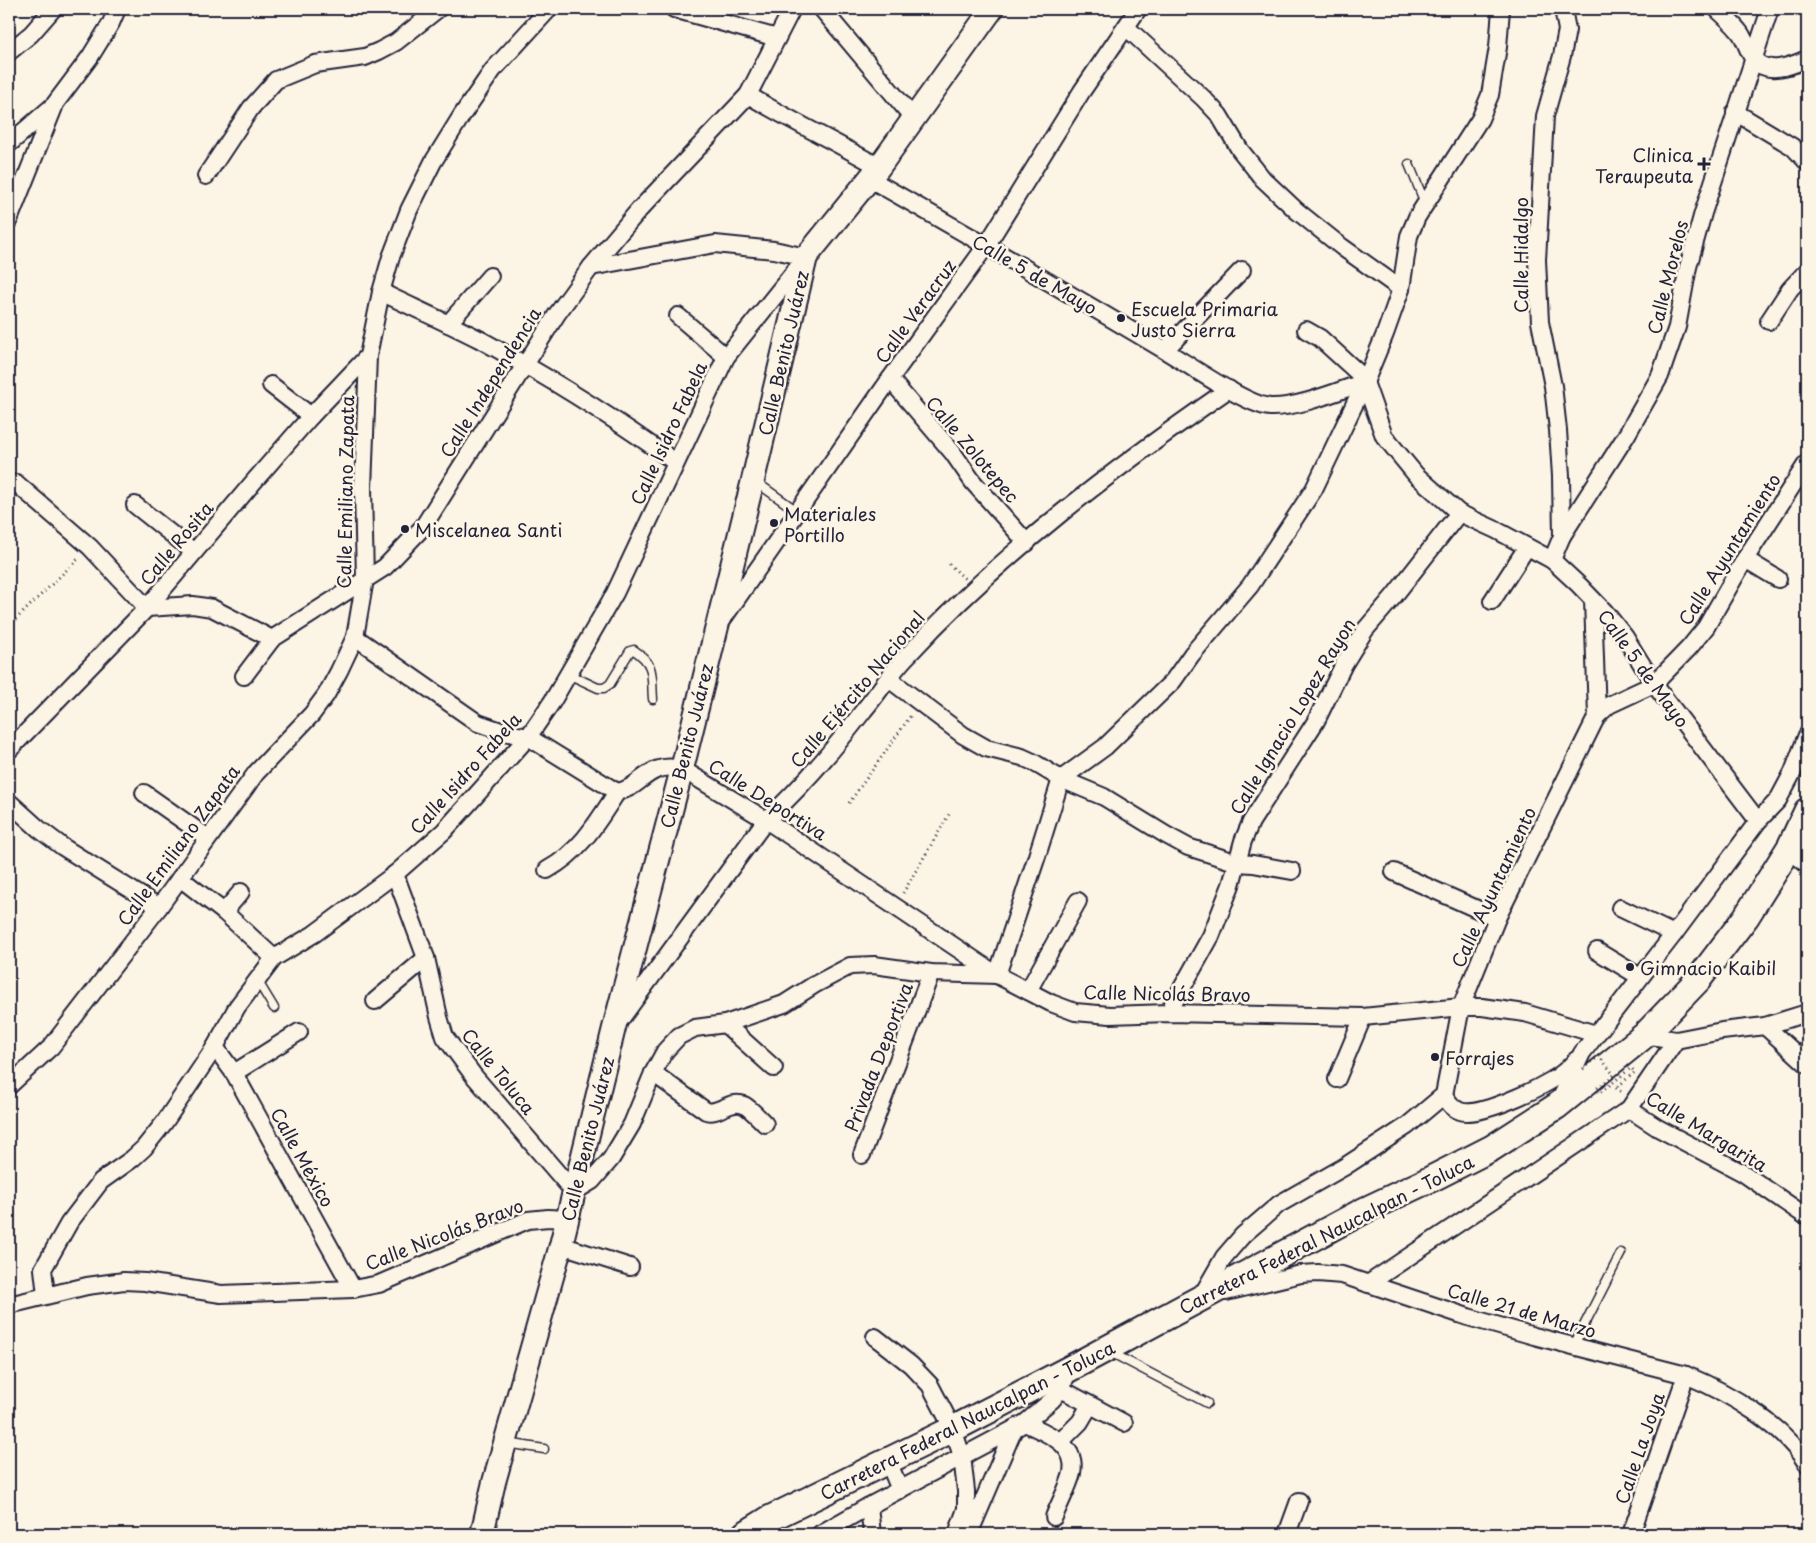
<svg xmlns="http://www.w3.org/2000/svg" width="1816" height="1543" viewBox="0 0 1816 1543" font-family="'Playpen Sans',sans-serif">
<rect width="100%" height="100%" fill="#fcf5e5"/>
<filter id="ink" filterUnits="userSpaceOnUse"><feTurbulence type="fractalNoise" baseFrequency=".02" numOctaves="2"/><feDisplacementMap in="SourceGraphic" scale="10" xChannelSelector="R" yChannelSelector="G"/><feConvolveMatrix kernelMatrix="1 2 1 2 8 2 1 2 1" color-interpolation-filters="sRGB"/></filter>
<g filter="url(#ink)">
<g fill="none" stroke-linecap="round" stroke-linejoin="round">
<g stroke="#22223b" stroke-width="11">
<g id="service">
<polyline points="1409,164 1425,203"/>
<polyline points="756,482 797,511"/>
<path d="M568 674 598 688H604L610 684 630 651 634 650C656 665 651 675 653 699"/>
<polyline points="257,980 274,1008"/>
<polyline points="1573,1347 1621,1253"/>
<polyline points="1110,1352 1207,1403"/>
<polyline points="507,1443 544,1449"/>
</g>
</g>
<g stroke="#22223b" stroke-width="20">
<g id="minor">
<polyline points="674,9 777,38"/>
<polyline points="822,9 915,120"/>
<path d="M1717 9C1725 17 1735 25 1741 34 1746 42 1748 51 1753 58 1766 76 1791 66 1807 59"/>
<polyline points="1126,27 1203,98 1219,115 1240,150 1263,179 1297,211 1342,247 1401,289"/>
<polyline points="9,52 31,34 53,9"/>
<path d="M748 95C791 121 836 142 879 167"/>
<polyline points="1735,112 1793,147 1807,162"/>
<polyline points="9,144 54,105 90,57 111,23 117,9"/>
<polyline points="206,176 251,108 276,80 315,64 365,57 379,51 396,42 438,9"/>
<path d="M870 179C968 235 1067 292 1164 350 1188 364 1246 405 1270 407 1298 408 1338 391 1365 382L1384 436 1416 475 1459 513 1496 530 1552 560 1579 585 1605 612 1625 637 1654 684 1758 821"/>
<polyline points="9,220 54,107"/>
<path d="M381 292C414 308 448 323 481 340 548 377 613 417 675 462"/>
<polyline points="678,316 726,357"/>
<polyline points="1769,321 1790,289 1807,271"/>
<polyline points="448,324 490,276"/>
<polyline points="1306,330 1320,338 1366,380"/>
<polyline points="1165,350 1242,270"/>
<polyline points="890,379 953,453 973,482 1027,543"/>
<polyline points="271,385 311,416"/>
<polyline points="16,483 90,547 147,608 193,605 212,608 272,639"/>
<polyline points="135,505 194,552"/>
<polyline points="1562,536 1626,436 1660,376 1677,327 1688,267 1703,213 1770,9"/>
<polyline points="1745,559 1778,579"/>
<polyline points="1552,560 1562,536 1561,476 1558,430 1553,386 1540,322 1537,260 1545,116 1562,56 1567,30 1563,9"/>
<polyline points="1593,600 1597,716"/>
<polyline points="1492,601 1527,547"/>
<polyline points="722,620 890,379 986,246 1082,91 1138,9"/>
<path d="M355 637 478 723 504 732 528 737 617 792C644 787 646 761 682 769L766 820 997 975 1051 1003 1075 1012 1110 1015 1168 1013 1363 1017 1461 1007H1482L1525 1013 1596 1034"/>
<polyline points="244,676 272,639 385,567 423,527 557,314 591,267 639,210 748,95 792,9"/>
<polyline points="889,679 963,735 986,748 1022,757 1033,762 1061,779 1104,797 1166,835 1188,847 1238,863 1253,864 1292,871"/>
<polyline points="9,750 147,608 256,479 311,416 368,356"/>
<polyline points="144,793 208,838"/>
<polyline points="9,802 39,829 63,847 159,907"/>
<path d="M547 870C580 852 597 823 617 792"/>
<polyline points="1394,872 1497,918"/>
<polyline points="395,874 426,958 439,1017 445,1037 474,1076 574,1192 592,1181 611,1159 632,1124 653,1073 665,1051 679,1036 695,1028 725,1024 784,1004 814,985 850,966 874,965 931,973 997,975"/>
<polyline points="180,878 224,912 274,958"/>
<polyline points="1620,908 1674,934"/>
<polyline points="224,912 241,892"/>
<polyline points="1597,951 1640,977"/>
<polyline points="997,975 1037,856 1061,779 1105,747 1173,681 1192,654 1250,586 1314,489 1366,380 1385,334 1401,289 1409,236 1417,217 1480,119 1490,95 1498,47 1501,9"/>
<polyline points="1028,991 1078,901"/>
<polyline points="375,1001 426,958"/>
<polyline points="1168,1013 1211,936 1231,885 1243,841 1251,822 1316,721 1344,664 1365,630 1394,596 1459,513"/>
<path d="M620 1020 766 820C802 787 834 749 864 710 879 692 892 671 909 654 1002 553 1116 467 1229 389"/>
<polyline points="725,1024 774,1068"/>
<polyline points="1765,1026 1807,1064"/>
<polyline points="1645,1035 1676,1040 1722,1031 1765,1026 1807,1013"/>
<polyline points="215,1047 234,1073 353,1289"/>
<polyline points="234,1073 299,1032"/>
<path d="M653 1073 706 1111C719 1115 730 1099 744 1105 751 1109 759 1118 765 1124"/>
<polyline points="1337,1079 1363,1017"/>
<polyline points="9,1086 51,1047 159,907 256,773 312,714 326,695 339,671 355,637 365,579 363,488 368,356 381,292 391,257 409,210 433,162 462,115 493,70 549,9"/>
<path d="M1444 1095C1448 1102 1452 1108 1460 1111 1478 1118 1535 1090 1552 1080 1561 1075 1569 1068 1576 1060"/>
<polyline points="1560,1100 1582,1053 1674,934 1758,821 1778,800 1793,772 1807,735"/>
<polyline points="1629,1109 1658,1128 1743,1173 1807,1217"/>
<polyline points="862,1155 931,973"/>
<polyline points="561,1245 630,1267"/>
<polyline points="1368,1284 1629,1109 1676,1040"/>
<path d="M1226 1292 1301 1274 1318 1273 1342 1275 1468 1317 1534 1336 1686 1375C1729 1393 1783 1424 1807 1464"/>
<polyline points="46,1295 43,1269 69,1223 101,1181 132,1159 144,1148 164,1123 215,1047 237,1007 274,958 314,934 395,874 444,831 528,737 552,702 615,593 726,357 806,257 774,250 715,244 591,267"/>
<polyline points="1201,1297 1224,1257 1243,1235 1279,1204 1344,1167 1407,1126 1444,1095 1461,1007 1497,918 1597,716 1609,705 1654,684 1689,648 1706,627 1745,559 1807,463"/>
<polyline points="9,1305 87,1286 124,1281 145,1282 221,1294 353,1289 379,1284 528,1220 548,1218 567,1219"/>
<polyline points="875,1337 911,1365 930,1385 953,1429 962,1456 966,1491 966,1509 957,1534"/>
<polyline points="1061,1389 1124,1423"/>
<path d="M1025 1423C1046 1433 1078 1444 1072 1473 1069 1486 1059 1504 1054 1517"/>
<polyline points="1061,1441 1080,1422 1090,1405"/>
<polyline points="888,1461 900,1490"/>
<polyline points="869,1506 872,1534"/>
<polyline points="820,1534 869,1506 1025,1423 1052,1400 1061,1389 1069,1369"/>
<polyline points="969,1534 1014,1429"/>
<polyline points="1287,1534 1299,1501"/>
<polyline points="1631,1534 1686,1375"/>
</g>
</g>
<g stroke="#22223b" stroke-width="24">
<polyline id="tertiary" points="1790,847 1807,862"/>
</g>
<g stroke="#22223b" stroke-width="26">
<polyline id="secondary" points="482,1534 494,1482 561,1245 614,1028 682,769 753,480 806,257 879,167 992,9"/>
</g>
<g stroke="#22223b" stroke-width="29">
<polyline id="primary" points="745,1534 769,1519 953,1429 1069,1369 1365,1210 1431,1179 1492,1148 1557,1106 1645,1035 1698,980 1746,917 1790,847 1807,811"/>
</g>
<g stroke="#22223b" stroke-width="3" stroke-dasharray="1 4" stroke-linecap="butt">
<polyline points="949,564 965,579"/>
<polyline points="12,623 79,558"/>
<polyline points="849,803 912,714"/>
<polyline points="903,893 951,811"/>
<polyline points="1616,1088 1623,1093"/>
</g>
<use href="#service" stroke="#fcf5e5" stroke-width="8"/>
<use href="#minor" stroke="#fcf5e5" stroke-width="16"/>
<use href="#tertiary" stroke="#fcf5e5" stroke-width="20"/>
<use href="#secondary" stroke="#fcf5e5" stroke-width="22"/>
<use href="#primary" stroke="#fcf5e5" stroke-width="25"/>
<polyline stroke="#22223b" stroke-width="3" stroke-dasharray="1 4" stroke-linecap="butt" points="1583,1069 1599,1056 1614,1075 1596,1089 1600,1093 1631,1068 1635,1072 1616,1088"/>
</g>
</g>
<g fill="#22223b" stroke="#fcf5e5" stroke-width="2">
<path d="M1701.5 156.5h5v5h5v5h-5v5h-5v-5h-5v-5h5z"/>
<circle cx="1121" cy="318" r="5"/>
<circle cx="774" cy="523" r="5"/>
<circle cx="405" cy="529" r="5"/>
<circle cx="1630" cy="967" r="5"/>
<circle cx="1435" cy="1057" r="5"/>
</g>
<g text-anchor="middle" dominant-baseline="central" stroke-width="5" stroke-linejoin="round" paint-order="stroke">
<g font-size="18" fill="#22223b" stroke="#fcf5e5" text-anchor="start">
<text x="1693" y="154" text-anchor="end">Clinica<tspan x="1693" dy="21">Teraupeuta</tspan></text>
<text x="1131" y="308">Escuela Primaria<tspan x="1131" dy="21">Justo Sierra</tspan></text>
<text x="784" y="513">Materiales<tspan x="784" dy="21">Portillo</tspan></text>
<text x="415" y="529">Miscelanea Santi</text>
<text x="1640" y="967">Gimnacio Kaibil</text>
<text x="1445" y="1057">Forrajes</text>
</g>
<g font-size="18" fill="#22223b" stroke="#fcf5e5">
<text transform="translate(1520 255) rotate(-90)">Calle Hidalgo</text>
<text transform="translate(1035 274) rotate(30)">Calle 5 de Mayo</text>
<text transform="translate(1667 277) rotate(-76)">Calle Morelos</text>
<text transform="translate(915 311) rotate(-54)">Calle Veracruz</text>
<text transform="translate(783 353) rotate(-77)">Calle Benito Juárez</text>
<text transform="translate(490 382) rotate(-58)">Calle Independencia</text>
<text transform="translate(668 433) rotate(-65)">Calle Isidro Fabela</text>
<text transform="translate(973 449) rotate(50)">Calle Zolotepec</text>
<text transform="translate(345 492) rotate(-89)">Calle Emiliano Zapata</text>
<text transform="translate(176 543) rotate(-50)">Calle Rosita</text>
<text transform="translate(1729 549) rotate(-58)">Calle Ayuntamiento</text>
<text transform="translate(1644 668) rotate(54)">Calle 5 de Mayo</text>
<text transform="translate(857 689) rotate(-50)">Calle Ejército Nacional</text>
<text transform="translate(1292 716) rotate(-59)">Calle Ignacio Lopez Rayon</text>
<text transform="translate(686 746) rotate(-76)">Calle Benito Juárez</text>
<text transform="translate(465 773) rotate(-48)">Calle Isidro Fabela</text>
<text transform="translate(768 799) rotate(32)">Calle Deportiva</text>
<text transform="translate(178 845) rotate(-54)">Calle Emiliano Zapata</text>
<text transform="translate(1493 887) rotate(-65)">Calle Ayuntamiento</text>
<text transform="translate(1167 993) rotate(1)">Calle Nicolás Bravo</text>
<text transform="translate(878 1057) rotate(-69)">Privada Deportiva</text>
<text transform="translate(499 1071) rotate(51)">Calle Toluca</text>
<text transform="translate(1707 1131) rotate(31)">Calle Margarita</text>
<text transform="translate(587 1139) rotate(-76)">Calle Benito Juárez</text>
<text transform="translate(303 1157) rotate(61)">Calle México</text>
<text transform="translate(444 1234) rotate(-21)">Calle Nicolás Bravo</text>
<text transform="translate(1326 1234) rotate(-27)">Carretera Federal Naucalpan - Toluca</text>
<text transform="translate(1522 1310) rotate(16)">Calle 21 de Marzo</text>
<text transform="translate(967 1420) rotate(-27)">Carretera Federal Naucalpan - Toluca</text>
<text transform="translate(1639 1448) rotate(-71)">Calle La Joya</text>
</g>
</g>
<rect width="1816" height="1543" fill="none" stroke="#fcf5e5" stroke-width="30"/>
<rect x="15" y="15" width="1786" height="1513" fill="none" stroke="#22223b" stroke-width="2" filter="url(#ink)"/>
</svg>
